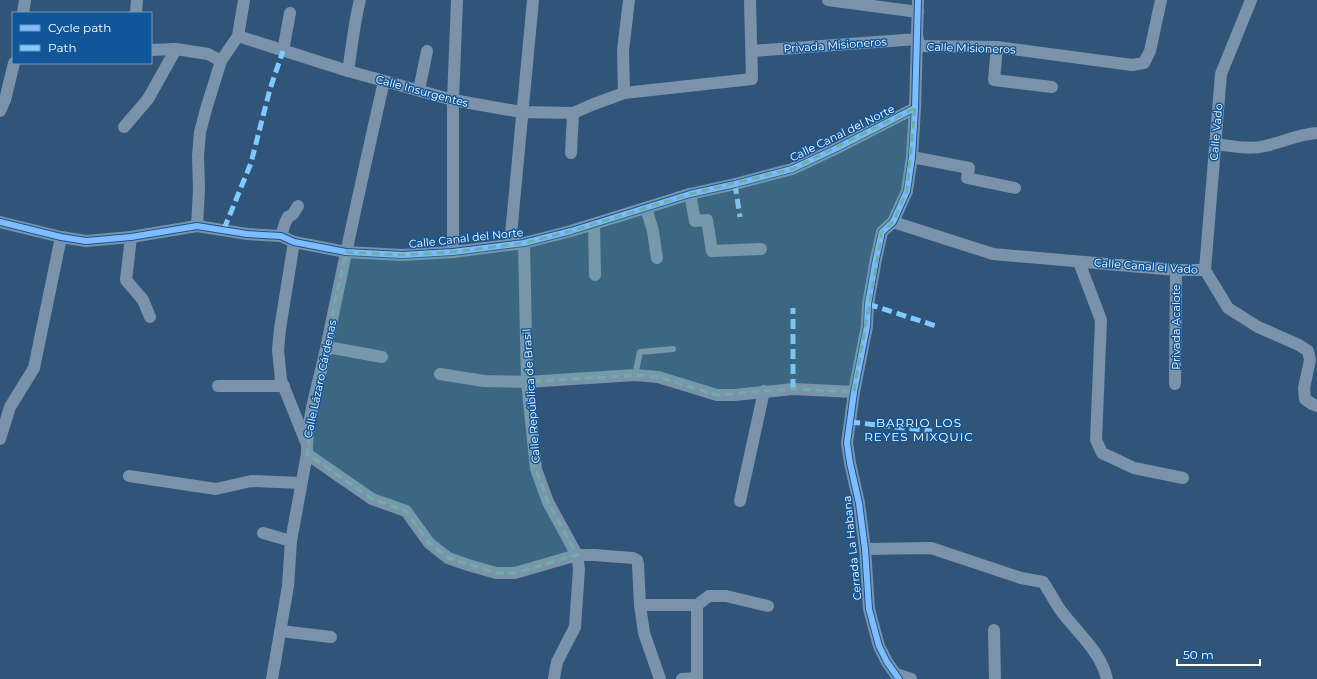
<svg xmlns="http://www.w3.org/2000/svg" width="1317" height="679" viewBox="0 0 1317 679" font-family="Montserrat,sans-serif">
<rect width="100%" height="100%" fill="#305579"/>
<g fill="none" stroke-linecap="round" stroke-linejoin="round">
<polyline stroke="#7a93ab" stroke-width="6" points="635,375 640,352 673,349"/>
<g stroke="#7a93ab" stroke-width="12">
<polyline points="828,0 918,12"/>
<polyline points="23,13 25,0"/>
<polyline points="136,13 137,0"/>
<polyline points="238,36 348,71 453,100 521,112 573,113 594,104 624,93 752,79 750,0"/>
<polyline points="918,46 997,47 1132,65 1144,63 1150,51 1161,0"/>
<polyline points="997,47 994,80 1052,87"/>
<polyline points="151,50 176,49 208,54 221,61"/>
<polyline points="283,51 290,13"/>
<polyline points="752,51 918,39"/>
<path d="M348 71C352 47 354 23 360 0"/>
<polyline points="419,90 427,51"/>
<polyline points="624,93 623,51 629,0"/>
<polyline points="0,111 5,100 14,63"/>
<polyline points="124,127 148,99 176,49"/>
<path d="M1215 144C1232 146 1249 150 1265 146 1283 142 1299 134 1317 133"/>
<polyline points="571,153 573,113"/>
<polyline points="912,157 969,168 967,178 1015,188"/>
<polyline points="690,194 695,221 707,220 712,251 761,249"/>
<polyline points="646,208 653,231 657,258"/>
<polyline points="0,222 61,237 86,241 131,237 197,226 247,234 281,236 294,242 346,252 402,255 453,252 524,243 571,231 690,194 735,184 792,169 837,148 915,108"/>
<polyline points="893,222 993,254 1176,270 1205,270 1228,308 1258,327 1299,345 1308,351 1310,360 1304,388 1305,399 1312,404 1317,406"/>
<polyline points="594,224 595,275"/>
<polyline points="197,226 199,189 198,156 200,132 207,106 221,61 238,36 244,0"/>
<polyline points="281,236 285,223 288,217 293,214 298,206"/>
<polyline points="131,237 126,280 143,300 150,317"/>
<polyline points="294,242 280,329 278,350 281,380 306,442"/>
<polyline points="524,243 527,382 536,469 548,502 577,555 579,569 575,627 557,662 554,678"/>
<polyline points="510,245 533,0"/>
<polyline points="453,252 453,100 457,0"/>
<polyline points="1079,262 1101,320 1096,440 1102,453 1134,468 1183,478"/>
<polyline points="1205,270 1221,74 1251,0"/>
<polyline points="327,347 382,357"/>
<polyline points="440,374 484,381 527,382 635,375 658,377 717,395 735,395 793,389 854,392"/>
<polyline points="1175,384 1176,270"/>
<polyline points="218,386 284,386"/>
<polyline points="0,439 10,407 34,368 61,237"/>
<polyline points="307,454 372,499 406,511 429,543 448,558 468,565 496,573 515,573 577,555 594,555 633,558 637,560 638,564 640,605 644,633 660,679"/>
<polyline points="129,476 216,489 251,481 301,483"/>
<polyline points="740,501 764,391"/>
<polyline points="263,533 291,541"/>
<path d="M865 549 931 548 1021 578 1043 582C1051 593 1056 606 1065 616 1081 636 1101 653 1107 679"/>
<polyline points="640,605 697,605 709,596 726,596 768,606"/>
<polyline points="697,605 697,679"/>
<polyline points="994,630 995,679"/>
<polyline points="281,631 331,637"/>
<polyline points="896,674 911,679"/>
<path d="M272 679 288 586 291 541 307 454C306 419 320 379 327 344 345 256 364 169 384 81"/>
<polyline points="682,679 697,678"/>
<polyline points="899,679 887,662 879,646 869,609 865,549 859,503 850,463 847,443 854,392 867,326 868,304 876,259 882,232 893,222 907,191 912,157 915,108 918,0"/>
</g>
<g stroke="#80caff" stroke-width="5" stroke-dasharray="10 5" stroke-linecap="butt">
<polyline points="735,184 740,217"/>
<polyline points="224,229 251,163 270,89 283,51"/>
<polyline points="868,304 936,326"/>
<polyline points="793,389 793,308"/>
<polyline points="850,422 932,431"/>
</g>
<g stroke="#115698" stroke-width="8">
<g id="cycleway">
<polyline points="0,222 61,237 86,241 131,237 197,226 247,234 281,236 294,242 346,252 402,255 453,252 524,243 571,231 690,194 735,184 792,169 837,148 915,108"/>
<polyline points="899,679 887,662 879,646 869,609 865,549 859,503 850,463 847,443 854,392 867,326 868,304 876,259 882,232 893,222 907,191 912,157 915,108 918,0"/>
</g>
</g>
<use href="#cycleway" stroke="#80bcff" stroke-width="6"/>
</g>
<path fill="#6fada8" fill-opacity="0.2" stroke="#6fada8" stroke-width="3" stroke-dasharray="8 5" stroke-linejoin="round" d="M915 108 907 191 893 222 882 232 854 392 793 389 717 395 658 377 635 375 527 382 536 469 548 502 577 555 515 573H496L448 558 429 543 406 511 372 499 307 454 315 392 346 252 402 255 453 252 524 243 571 231 690 194 792 169Z"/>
<g text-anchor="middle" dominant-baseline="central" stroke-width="3" stroke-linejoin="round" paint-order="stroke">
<g font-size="11" fill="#fff" stroke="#115698">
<text transform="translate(835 45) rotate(-4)">Privada Misioneros</text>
<text transform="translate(971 48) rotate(2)">Calle Misioneros</text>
<text transform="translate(422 91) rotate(15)">Calle Insurgentes</text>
<text transform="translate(1216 132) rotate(-85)">Calle Vado</text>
<text transform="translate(842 133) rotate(-26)">Calle Canal del Norte</text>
<text transform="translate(466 238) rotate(-6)">Calle Canal del Norte</text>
<text transform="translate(1146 266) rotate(4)">Calle Canal el Vado</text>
<text transform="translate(1176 327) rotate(-90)">Privada Acalote</text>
<text transform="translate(320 379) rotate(-78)">Calle Lázaro Cárdenas</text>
<text transform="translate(531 396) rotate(-94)">Calle República de Brasil</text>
<text transform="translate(852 548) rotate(-96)">Cerrada La Habana</text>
</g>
<g font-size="12" letter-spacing="1" fill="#fff" stroke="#115698">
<text x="919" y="422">BARRIO LOS<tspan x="919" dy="14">REYES MIXQUIC</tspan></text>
</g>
</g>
<rect x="12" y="12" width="140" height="52" fill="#115698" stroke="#709ac1"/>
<rect x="20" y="25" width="20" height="6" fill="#80bcff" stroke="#709ac1"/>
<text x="48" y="32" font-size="12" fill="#ffffff">Cycle path</text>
<rect x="20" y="45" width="20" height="6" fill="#80caff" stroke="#709ac1"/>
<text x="48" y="52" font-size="12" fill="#ffffff">Path</text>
<path d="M1177 659v6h83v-6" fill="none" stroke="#ffffff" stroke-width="2"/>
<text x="1183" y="659" font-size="12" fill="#ffffff" stroke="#115698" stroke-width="3" paint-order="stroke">50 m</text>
</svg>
